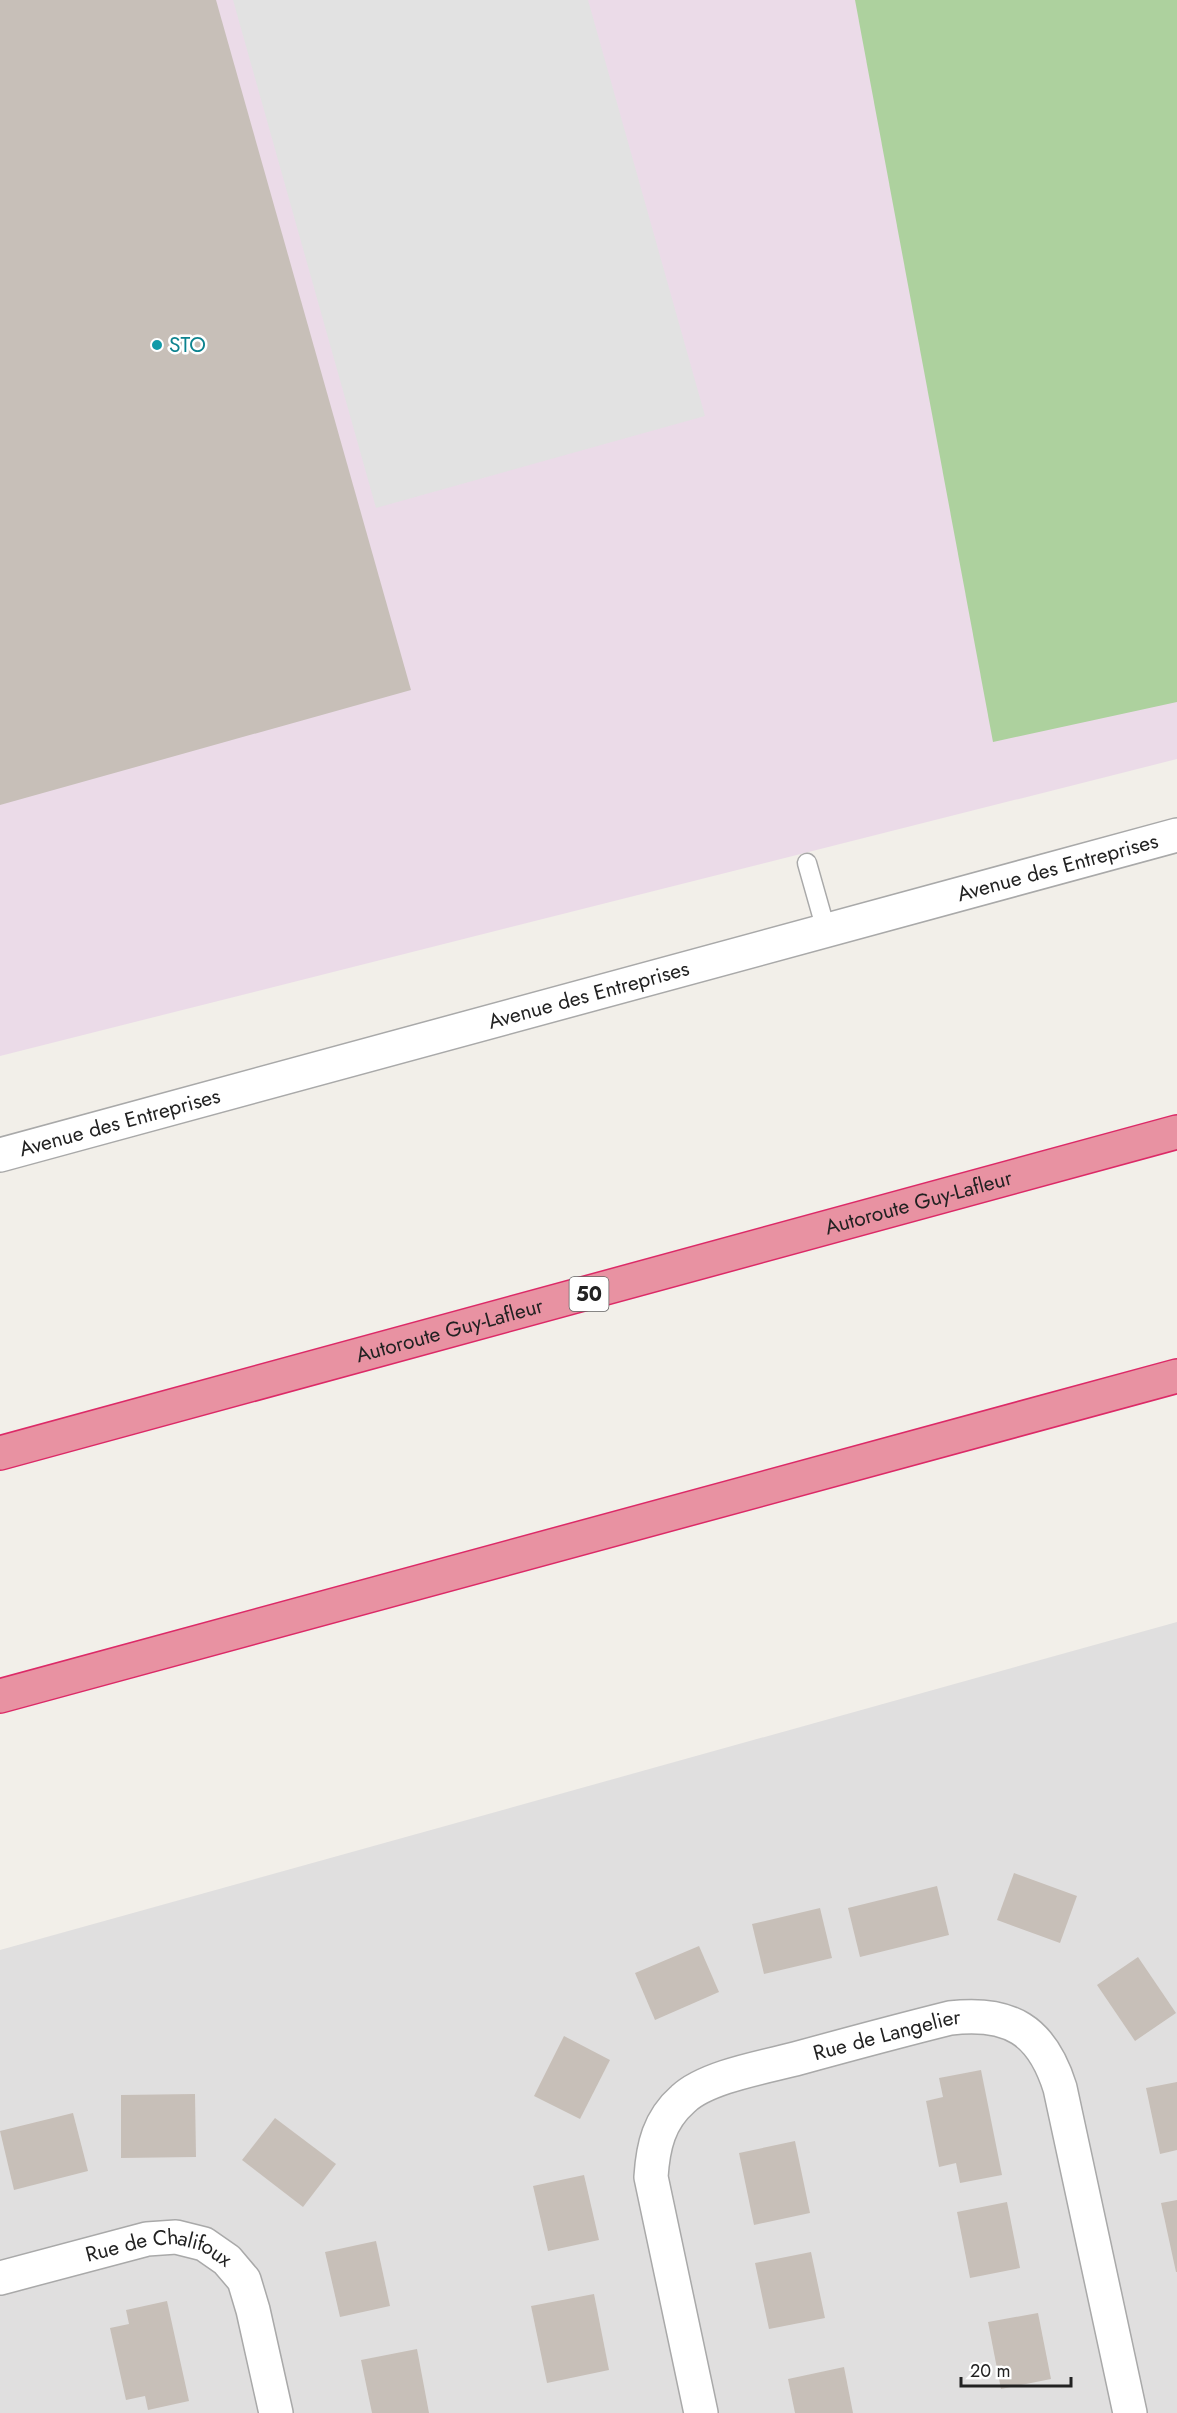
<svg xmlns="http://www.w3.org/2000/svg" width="1177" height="2413" viewBox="0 0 1177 2413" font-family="Jost,sans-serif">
<rect width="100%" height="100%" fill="#f2efe9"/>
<polygon fill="#e0dfdf" points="1177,1622 1177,2413 0,2413 0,1950"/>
<polygon fill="#ebdbe8" points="0,0 1177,0 1177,759 0,1056"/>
<polygon fill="#add19e" points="855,0 1177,0 1177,702 993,742"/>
<polygon fill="#e2e2e2" points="233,0 588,0 705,416 376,508"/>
<g fill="#c7bfb8">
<polygon points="0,0 216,0 411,690 0,805"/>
<polygon points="1014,1873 1077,1896 1060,1943 997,1920"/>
<polygon points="937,1886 949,1935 860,1957 848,1908"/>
<polygon points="820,1908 832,1958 764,1974 752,1924"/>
<polygon points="699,1946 719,1992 655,2020 635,1973"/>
<polygon points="1138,1957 1176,2013 1135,2041 1097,1985"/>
<polygon points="564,2036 610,2060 580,2119 534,2096"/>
<polygon points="981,2070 1002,2175 960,2183 956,2163 939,2167 926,2101 943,2097 939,2078"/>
<polygon points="1177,2082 1177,2150 1160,2154 1146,2088"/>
<polygon points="195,2094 196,2157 121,2158 121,2095"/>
<polygon points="73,2113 88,2171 14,2190 0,2131"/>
<polygon points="275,2118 336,2164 303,2207 242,2160"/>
<polygon points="795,2141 810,2213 754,2225 739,2153"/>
<polygon points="584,2175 599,2240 548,2251 533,2186"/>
<polygon points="1177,2200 1177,2272 1176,2272 1161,2203"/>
<polygon points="1007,2202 1020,2268 970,2278 957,2212"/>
<polygon points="376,2241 390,2306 340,2317 325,2252"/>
<polygon points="811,2252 825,2318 769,2329 755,2263"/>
<polygon points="594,2294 609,2370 547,2383 531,2306"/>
<polygon points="167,2301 189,2401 148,2410 145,2396 126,2400 110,2328 129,2324 126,2310"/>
<polygon points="1038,2313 1051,2379 1001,2389 988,2322"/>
<polygon points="417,2349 429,2413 372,2413 361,2360"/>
<polygon points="844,2367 853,2413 795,2413 788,2379"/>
</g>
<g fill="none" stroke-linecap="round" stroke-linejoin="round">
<g stroke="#a9a9a9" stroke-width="21">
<polyline id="lane" points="807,863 826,930"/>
</g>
<g stroke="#a9a9a9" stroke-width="36">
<g id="street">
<path id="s1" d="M0 1155 1177 835"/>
<path id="s2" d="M0 2278 147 2239 176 2237 204 2244 227 2260 244 2280 253 2310 276 2413"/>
<path id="s3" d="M701 2413 651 2177C653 2146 659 2120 683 2099 706 2077 764 2067 795 2059 846 2045 898 2031 950 2018 1010 2011 1042 2030 1060 2088L1130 2413"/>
</g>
</g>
<g stroke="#dc2a67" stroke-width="36">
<g id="highway">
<path id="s4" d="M0 1453 1177 1132"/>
<polyline points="0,1696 1177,1376"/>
</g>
</g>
<use href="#lane" stroke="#fff" stroke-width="18"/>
<use href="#street" stroke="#fff" stroke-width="33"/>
<use href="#highway" stroke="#e892a2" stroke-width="33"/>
</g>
<circle fill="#0f9aa8" stroke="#fff" stroke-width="2" cx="157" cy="345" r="6"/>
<g text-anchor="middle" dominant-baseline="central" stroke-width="5" stroke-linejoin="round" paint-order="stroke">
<rect fill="#fff" stroke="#646464" stroke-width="1.5" x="569.5" y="1277" width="39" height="34" rx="4.5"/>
<g font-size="20" font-weight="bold" fill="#222">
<text x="589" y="1294">50</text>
</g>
<g font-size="21" fill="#0d838f" stroke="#fff" text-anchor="start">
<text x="169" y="345">STO</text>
</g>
<g font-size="21" fill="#222" stroke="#fff">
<text stroke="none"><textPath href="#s1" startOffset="1096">Avenue des Entreprises</textPath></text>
<text stroke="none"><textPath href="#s1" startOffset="610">Avenue des Entreprises</textPath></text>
<text stroke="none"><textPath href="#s1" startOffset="124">Avenue des Entreprises</textPath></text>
<text stroke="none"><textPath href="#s4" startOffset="952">Autoroute Guy-Lafleur</textPath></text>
<text stroke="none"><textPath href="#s4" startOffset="466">Autoroute Guy-Lafleur</textPath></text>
<text stroke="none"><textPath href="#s3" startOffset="543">Rue de Langelier</textPath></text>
<text stroke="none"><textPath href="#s2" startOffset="165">Rue de Chalifoux</textPath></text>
</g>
</g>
<path d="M961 2377v9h110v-9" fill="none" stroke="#222222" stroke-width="3"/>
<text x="970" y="2377" font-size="18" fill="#222222" stroke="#ffffff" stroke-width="4.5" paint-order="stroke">20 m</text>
</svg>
